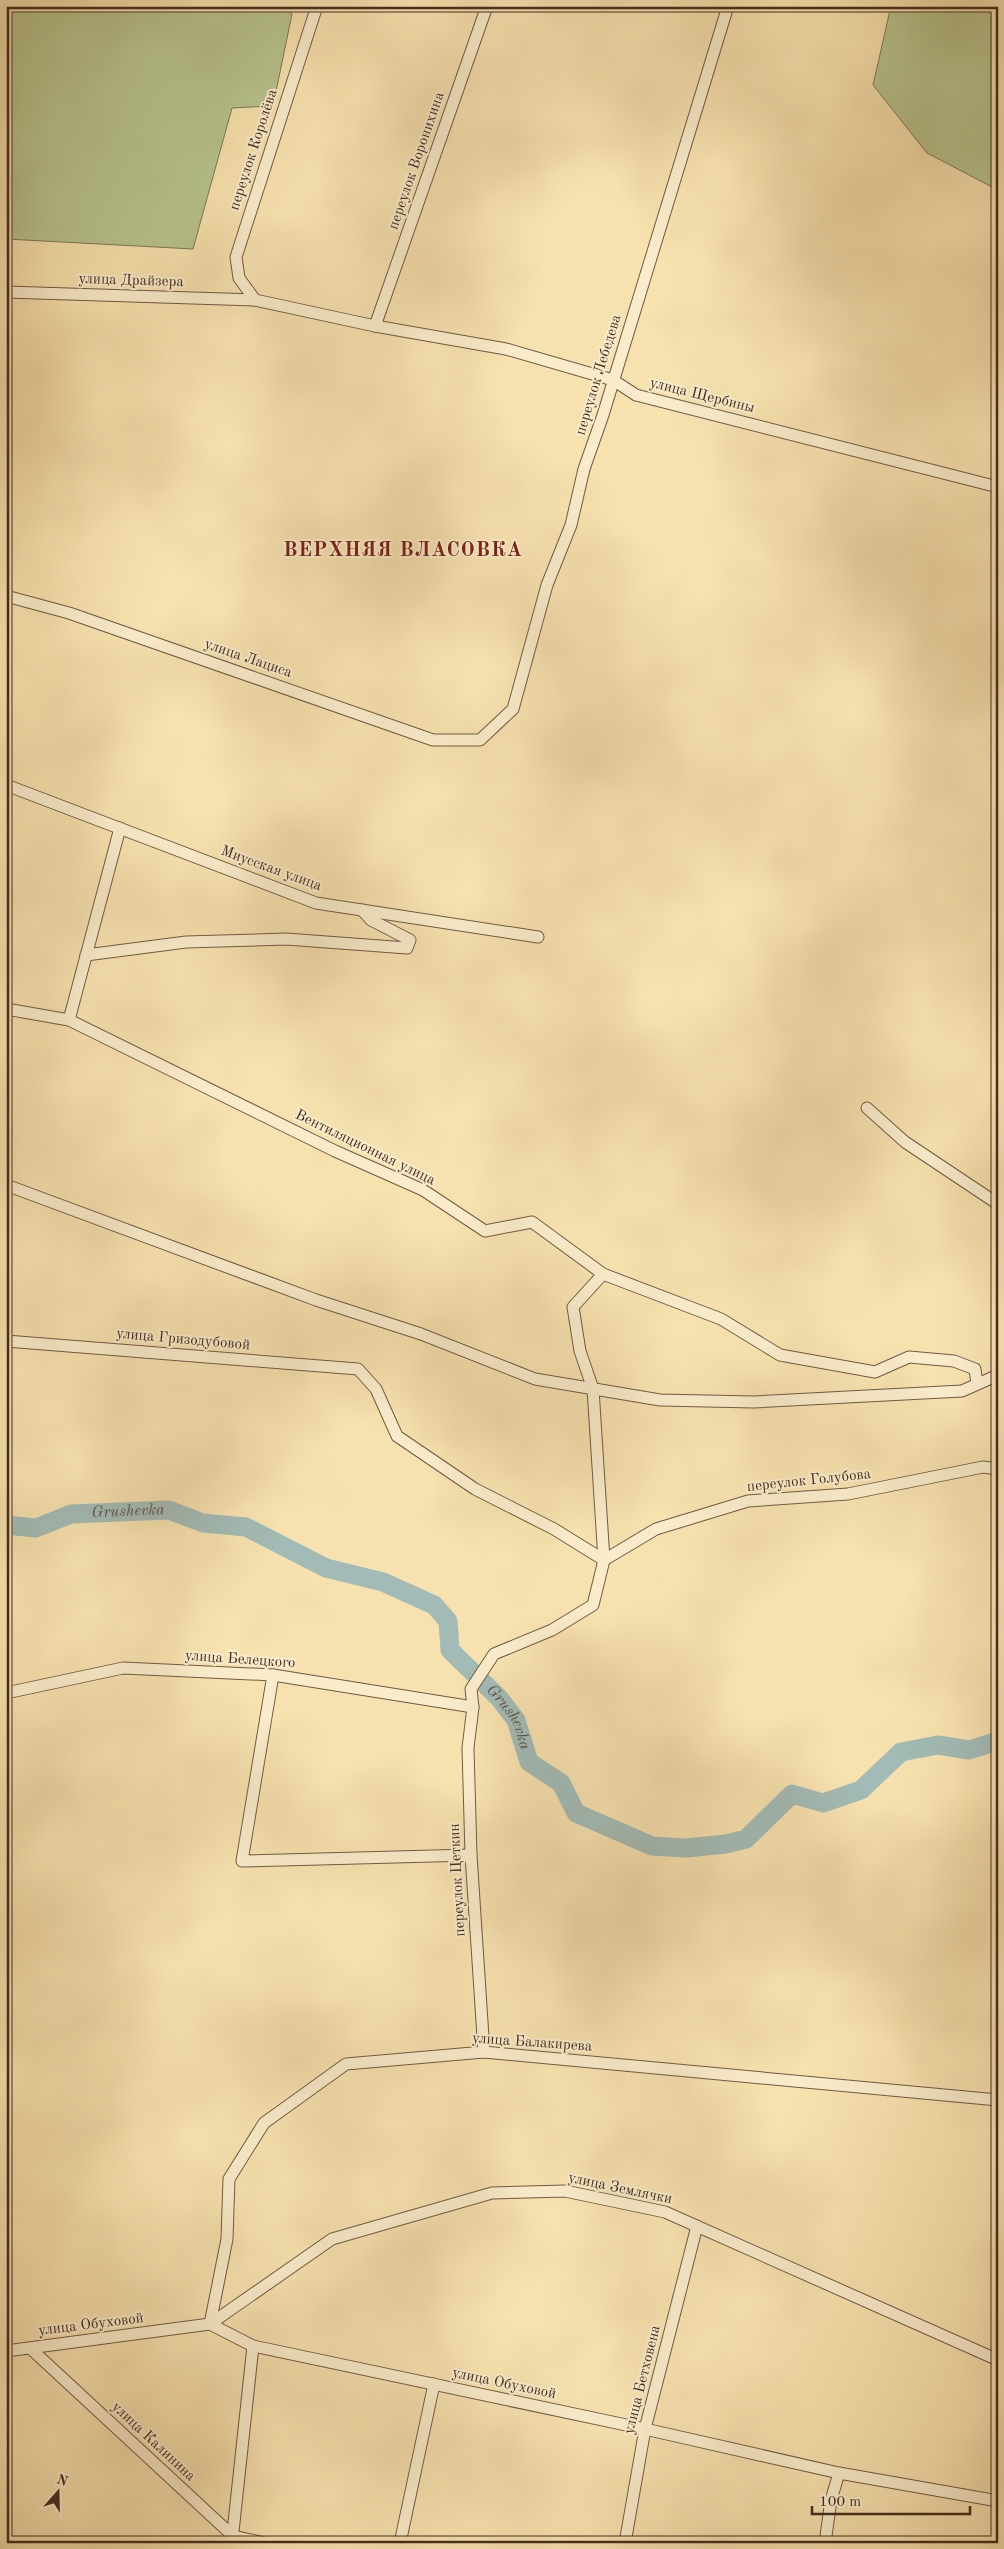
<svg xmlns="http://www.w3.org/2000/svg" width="1004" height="2549" viewBox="0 0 1004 2549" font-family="'Old Standard TT',serif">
<rect width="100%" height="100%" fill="#f7e2af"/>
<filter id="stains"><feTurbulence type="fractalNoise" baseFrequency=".004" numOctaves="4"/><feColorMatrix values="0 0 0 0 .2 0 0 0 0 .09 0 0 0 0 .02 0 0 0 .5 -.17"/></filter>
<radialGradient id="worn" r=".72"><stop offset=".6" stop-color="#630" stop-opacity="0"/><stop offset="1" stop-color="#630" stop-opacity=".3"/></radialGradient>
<g fill="#b8c48e" stroke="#7e7857">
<polygon points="6,6 281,6 292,14 273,106 232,108 193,249 6,239"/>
<polygon points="891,6 998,6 998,190 927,153 873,85"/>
</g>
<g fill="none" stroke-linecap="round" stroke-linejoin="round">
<path stroke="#a2bbb6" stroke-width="19" id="s1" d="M6 1525 36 1528 71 1514 169 1510 203 1523 246 1527 326 1568 383 1582 434 1605 448 1621 450 1650 499 1698 516 1720 529 1762 561 1783 576 1813 652 1846 686 1848 726 1844 746 1839 792 1794 823 1803 861 1790 901 1752 938 1745 969 1750 998 1741"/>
<g stroke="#715a44" stroke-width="13">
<g id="minor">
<polyline points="6,292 255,300 375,326 506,349 613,380 636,395 998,487"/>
<polyline points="255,300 239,278 236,257 317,6"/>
<polyline points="375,326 487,6"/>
<polyline points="6,596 69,613 433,740 480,740 513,709 547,585 571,525 584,469 603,415 728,6"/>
<polyline points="6,785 316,903 538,937"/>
<polyline points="86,955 186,942 286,939 407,948 410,940 371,920 362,910"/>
<polyline points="6,1009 69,1020 335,1151 423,1190 485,1231 532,1222 603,1274 721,1319 780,1355 875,1372 909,1357 954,1361 975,1369 977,1384"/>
<polyline points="69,1020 120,828"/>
<polyline points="867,1108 905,1142 998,1204"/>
<polyline points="6,1185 316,1300 421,1334 535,1379 660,1400 754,1402 962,1391 998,1375"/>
<polyline points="603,1274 573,1307 580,1351 593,1389 604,1560 656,1529 748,1501 848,1494 983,1467 998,1469"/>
<polyline points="6,1341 358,1369 376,1389 397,1436 475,1489 554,1529 604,1560 593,1605 552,1630 494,1654 471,1689 473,1707 468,1748 471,1855 484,2052"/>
<polyline points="273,1675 242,1861 471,1855"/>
<polyline points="6,1693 123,1668 273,1675 473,1707"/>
<polyline points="210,2324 227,2239 229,2179 264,2123 346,2064 484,2052 998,2100"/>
<polyline points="210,2324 332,2239 492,2193 565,2191 665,2212 998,2360"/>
<polyline points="30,2348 233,2536 264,2543"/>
<polyline points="6,2351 210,2324 253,2346 645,2429 839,2473 998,2501"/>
<polyline points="232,2541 253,2346"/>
<polyline points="400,2543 434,2384"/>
<polyline points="625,2543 645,2429 697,2226"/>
<polyline points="825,2543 831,2500 839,2473"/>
</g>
</g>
<use href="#minor" stroke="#faeccb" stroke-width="11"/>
</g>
<g text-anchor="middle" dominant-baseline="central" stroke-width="4" stroke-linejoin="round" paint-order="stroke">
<g font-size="15" fill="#442c20" stroke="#faeccb">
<text transform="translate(254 150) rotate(-72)">переулок Королёва</text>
<text transform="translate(417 161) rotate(-71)">переулок Воронихина</text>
<text transform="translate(131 281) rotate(2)">улица Драйзера</text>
<text transform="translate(599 375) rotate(-73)">переулок Лебедева</text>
<text transform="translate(702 396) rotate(14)">улица Щербины</text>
<text transform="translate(248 659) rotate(19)">улица Лациса</text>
<text transform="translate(271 869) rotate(20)">Миусская улица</text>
<text transform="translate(365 1148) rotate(26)">Вентиляционная улица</text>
<text transform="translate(183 1340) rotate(5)">улица Гризодубовой</text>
<text transform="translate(809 1481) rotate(-6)">переулок Голубова</text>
<text transform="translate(240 1660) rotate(4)">улица Белецкого</text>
<text transform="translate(458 1880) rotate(-93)">переулок Цеткин</text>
<text transform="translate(532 2043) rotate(4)">улица Балакирева</text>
<text transform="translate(620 2189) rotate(12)">улица Землячки</text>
<text transform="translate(91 2325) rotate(-7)">улица Обуховой</text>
<text transform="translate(643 2380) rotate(-76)">улица Бетховена</text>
<text transform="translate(504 2384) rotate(12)">улица Обуховой</text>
<text transform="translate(153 2442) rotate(43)">улица Калинина</text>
</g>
<g font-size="16" font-style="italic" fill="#5c5046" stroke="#faeccb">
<text stroke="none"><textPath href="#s1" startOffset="125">Grushevka</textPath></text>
<text stroke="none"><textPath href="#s1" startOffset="591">Grushevka</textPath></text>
</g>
<g font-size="20" font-weight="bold" letter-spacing="1" fill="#7a1f14" stroke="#faeccb">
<text x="403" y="551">ВЕРХНЯЯ ВЛАСОВКА</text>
</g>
</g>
<rect width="1004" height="2549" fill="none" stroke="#f7e2af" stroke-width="25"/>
<rect x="8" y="8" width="989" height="2534" fill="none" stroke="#442c20" stroke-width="2.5"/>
<rect x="12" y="12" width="979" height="2524" fill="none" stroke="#442c20"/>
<g transform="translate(58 2492) rotate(20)" stroke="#faeccb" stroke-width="4" paint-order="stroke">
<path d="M0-4L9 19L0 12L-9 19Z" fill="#442c20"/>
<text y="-8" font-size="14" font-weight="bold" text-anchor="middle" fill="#442c20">N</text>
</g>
<path d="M812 2506v8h158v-8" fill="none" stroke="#442c20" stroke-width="2.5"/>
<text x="819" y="2506" font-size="15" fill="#442c20" stroke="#faeccb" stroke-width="4" paint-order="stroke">100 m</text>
<rect width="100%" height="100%" filter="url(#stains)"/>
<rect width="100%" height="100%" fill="url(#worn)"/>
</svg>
